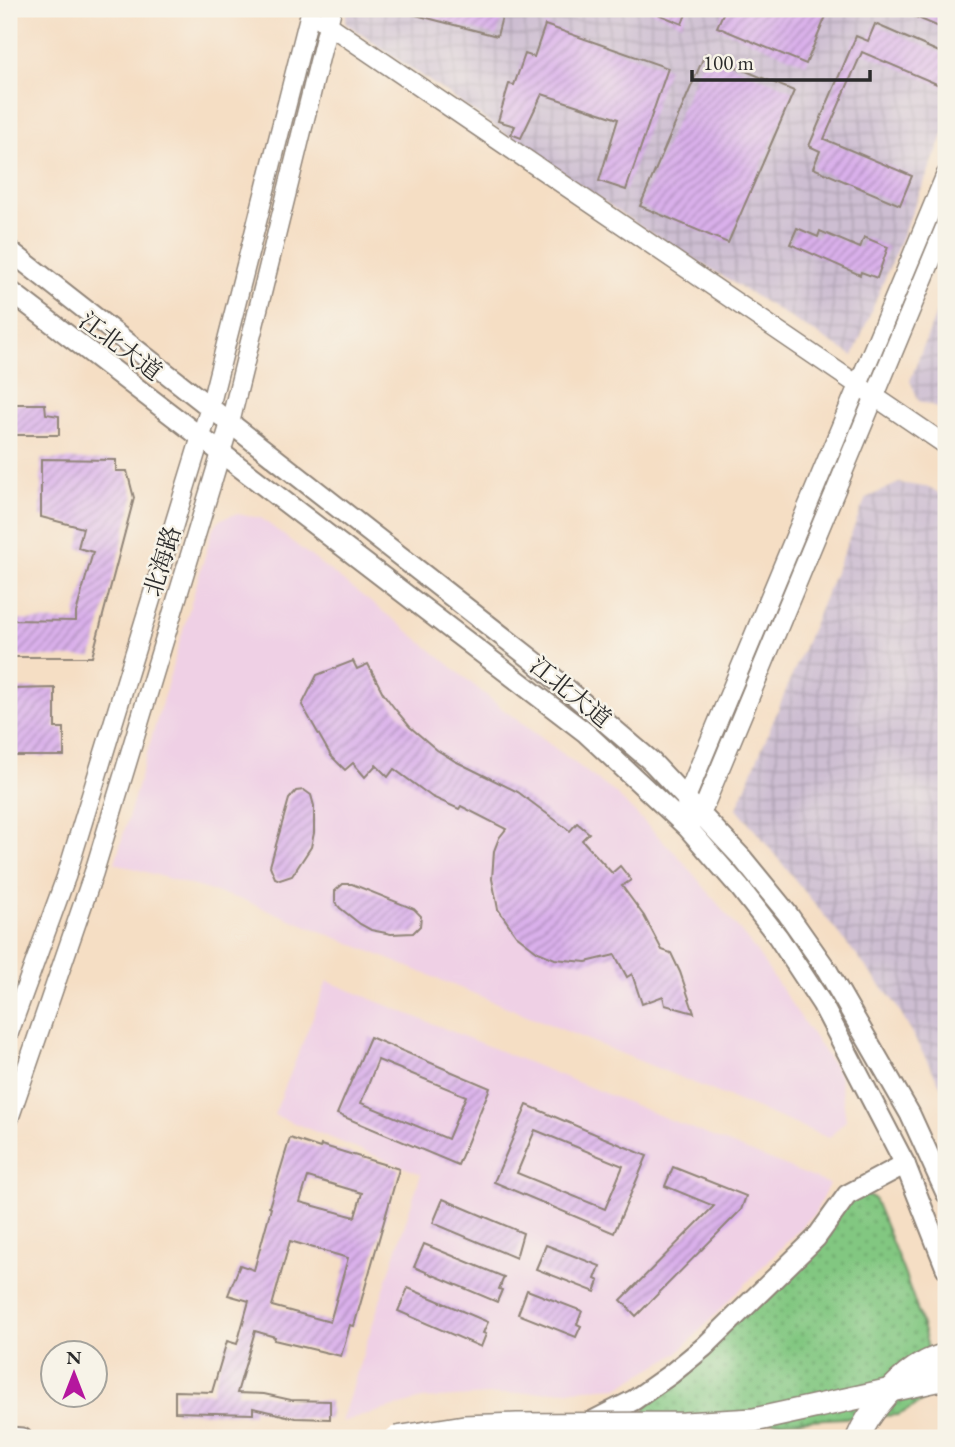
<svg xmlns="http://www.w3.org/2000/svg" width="955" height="1447" viewBox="0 0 955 1447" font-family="'EB Garamond','Noto Serif SC',serif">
<defs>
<pattern id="industrial-grid" width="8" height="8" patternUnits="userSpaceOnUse" patternTransform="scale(1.75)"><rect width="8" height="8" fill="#cdbed2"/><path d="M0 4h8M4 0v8" fill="none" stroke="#b0a3b4"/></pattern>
<pattern id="green-dots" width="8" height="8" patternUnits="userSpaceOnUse" patternTransform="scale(1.75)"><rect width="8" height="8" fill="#82c781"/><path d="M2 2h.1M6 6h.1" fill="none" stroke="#6ba26a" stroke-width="1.8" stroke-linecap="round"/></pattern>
<pattern id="building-hatch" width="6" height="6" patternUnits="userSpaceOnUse" patternTransform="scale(1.75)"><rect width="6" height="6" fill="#dab0eb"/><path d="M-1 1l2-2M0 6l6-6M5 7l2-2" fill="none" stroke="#b18fbf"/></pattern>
</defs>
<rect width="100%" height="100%" fill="#f7f3e8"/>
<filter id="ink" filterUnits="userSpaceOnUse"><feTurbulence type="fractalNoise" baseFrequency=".0143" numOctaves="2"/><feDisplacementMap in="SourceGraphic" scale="14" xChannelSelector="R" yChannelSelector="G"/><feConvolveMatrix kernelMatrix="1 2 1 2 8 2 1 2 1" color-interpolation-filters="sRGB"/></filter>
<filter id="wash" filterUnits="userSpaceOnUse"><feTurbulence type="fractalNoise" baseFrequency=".00686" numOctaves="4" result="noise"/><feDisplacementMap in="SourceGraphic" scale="28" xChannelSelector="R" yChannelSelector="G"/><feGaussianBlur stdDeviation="1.57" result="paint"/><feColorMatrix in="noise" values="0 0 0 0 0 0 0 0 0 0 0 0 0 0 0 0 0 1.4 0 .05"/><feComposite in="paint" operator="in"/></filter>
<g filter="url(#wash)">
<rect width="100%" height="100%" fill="#f5dec4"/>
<g fill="#efd0e5">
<polygon points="236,514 261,518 407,630 504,710 615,793 681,859 753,947 839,1074 846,1120 829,1138 246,901 115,863 213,528 221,519"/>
<polygon points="327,981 829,1184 815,1213 678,1353 619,1387 422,1399 341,1422 421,1174 274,1115"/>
</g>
<g fill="url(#industrial-grid)">
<polygon points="347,9 946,9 946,129 853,356 632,221 345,23"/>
<polygon points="946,288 946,410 919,401 910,381"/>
<polygon points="899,483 931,488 946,498 946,1095 895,1003 737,808 866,498"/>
</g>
<path fill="url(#green-dots)" stroke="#567956" stroke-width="2" d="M861 1194 874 1198C888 1235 946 1360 928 1394 922 1404 908 1410 898 1415L645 1429 643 1415 647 1405 700 1359 850 1201Z"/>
<g id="blocks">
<g fill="url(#building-hatch)" fill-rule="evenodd">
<polygon points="405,9 504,9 497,36 404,12"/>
<polygon points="646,9 688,9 682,24"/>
<polygon points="725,9 829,9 806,64 717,27"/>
<polygon points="897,9 946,9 946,30"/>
<polygon points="875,24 946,55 946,88 862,52 824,139 912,176 900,205 813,168 820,151 809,146 856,36 868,41"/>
<polygon points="545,25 668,68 626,190 599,181 618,119 542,94 521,138 511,134 515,126 498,121 509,84 514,85 525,54 534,57"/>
<polygon points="705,54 794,91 728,243 640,206"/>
<polygon points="797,228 818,237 820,231 860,248 864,237 888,247 877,278 861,272 860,275 790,244"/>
<polygon points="9,404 45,404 46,414 59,416 59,435 9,435"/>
<polygon points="41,459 116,460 116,471 127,471 134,498 92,657 9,657 9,620 76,621 76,613 93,552 78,548 83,528 41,517"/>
<polygon points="353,661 357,669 368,664 383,693 395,709 410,727 437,750 455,761 518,792 570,831 577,823 589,833 582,840 612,873 620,866 631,880 622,886 644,916 662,950 671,953 680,972 694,1013 665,1005 663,996 642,1004 632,974 627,977 615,955 586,962 555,959 538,952 516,935 498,909 492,879 494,851 499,838 506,829 461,806 459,809 432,797 394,769 388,777 376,765 365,777 353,763 345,770 331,756 302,705 317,675"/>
<polygon points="55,688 55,728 64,728 64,756 9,756 9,689"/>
<polygon points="304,790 311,795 314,806 314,833 311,847 292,876 280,880 275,878 270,866 289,799 296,791"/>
<polygon points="343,884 352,884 414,909 421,916 420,926 413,933 391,934 371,930 360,924 340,908 335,902 335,891"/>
<path d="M370 1037 490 1088 458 1165 337 1114ZM378 1060 466 1096 448 1139 361 1103Z"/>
<path d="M527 1105 647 1156 614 1233 494 1182ZM535 1130 623 1166 605 1209 517 1173Z"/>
<path d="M290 1138 320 1148 321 1145 399 1169 354 1326 350 1325 341 1356 274 1340 275 1337 255 1331 237 1393 264 1394 291 1400 330 1401V1419L295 1418 253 1408V1414L175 1412V1391L212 1392 227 1341 237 1344 249 1301 228 1295 240 1265 254 1270 271 1208 269 1207ZM308 1177 362 1193 355 1217 300 1202ZM290 1241 348 1258 330 1322 272 1306Z"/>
<polygon points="673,1167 746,1196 741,1210 636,1316 621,1300 714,1206 665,1186"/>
<polygon points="443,1199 523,1233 516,1258 433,1223"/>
<polygon points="424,1244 504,1277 499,1289 502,1290 497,1302 414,1267"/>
<polygon points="546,1245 600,1266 595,1279 599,1281 595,1292 536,1269"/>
<polygon points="408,1288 488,1322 483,1333 486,1334 481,1347 398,1311"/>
<polygon points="527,1290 582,1311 577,1324 581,1326 576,1337 518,1314"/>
</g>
</g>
</g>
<g filter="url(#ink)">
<use href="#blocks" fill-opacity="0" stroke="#908478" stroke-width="2"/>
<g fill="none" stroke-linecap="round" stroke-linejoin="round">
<g stroke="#908478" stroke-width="21">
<g id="secondary">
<polyline points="323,21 946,445"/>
<polyline points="692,823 701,814 946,225"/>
<polyline points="687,827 686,798 946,174"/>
<polyline points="9,1033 66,877 210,407 311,9"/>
<polyline points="9,1119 94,872 230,423 332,9"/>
</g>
</g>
<g stroke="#908478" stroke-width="23">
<g id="primary">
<polyline points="9,250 534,661 651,761 742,858 787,913 827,970 910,1114 946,1193"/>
<polyline points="9,290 586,733 687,827 740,888 778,937 822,1004 905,1164 946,1268"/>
<polyline points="9,1437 22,1438"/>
<polyline points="559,1438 634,1400 671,1374 704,1347 816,1238 847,1195 905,1164"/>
</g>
</g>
<g stroke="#908478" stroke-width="26">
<polyline id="highway" points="730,1438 749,1438"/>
</g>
<use href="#secondary" stroke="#fff" stroke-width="18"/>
<use href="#primary" stroke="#fff" stroke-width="19"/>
<use href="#highway" stroke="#fff" stroke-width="23"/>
<polyline stroke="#2b2b2b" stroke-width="3.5" stroke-dasharray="10 5" stroke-linecap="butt" points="9,1436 36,1438"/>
<g stroke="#908478" stroke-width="26" stroke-linecap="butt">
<g id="highway-bridge">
<polyline points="396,1438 464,1427 517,1425 684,1424 754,1420 946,1378"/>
<path d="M858 1438C868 1413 900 1375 925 1363 932 1359 939 1357 946 1355"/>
</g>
</g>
<use href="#highway-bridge" stroke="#fff" stroke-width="23"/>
</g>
</g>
<g text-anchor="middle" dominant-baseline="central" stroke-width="5" stroke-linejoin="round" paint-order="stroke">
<g font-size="24" fill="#2b2b2b" stroke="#f7f3e8">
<text transform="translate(121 346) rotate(37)">江北大道</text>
<text transform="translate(162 561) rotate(-73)">北海路</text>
<text transform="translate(571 692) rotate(39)">江北大道</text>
</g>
</g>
<rect width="955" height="1447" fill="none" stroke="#f7f3e8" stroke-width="35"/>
<g transform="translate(74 1374)"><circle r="33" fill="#f7f3e8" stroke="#a5a39c" stroke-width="2"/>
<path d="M0-5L12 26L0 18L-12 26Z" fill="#b5179e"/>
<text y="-10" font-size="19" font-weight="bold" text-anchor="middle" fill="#2b2b2b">N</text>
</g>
<path d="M692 70v10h178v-10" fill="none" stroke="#2b2b2b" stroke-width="3.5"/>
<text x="703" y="70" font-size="21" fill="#2b2b2b" stroke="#f7f3e8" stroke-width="5" paint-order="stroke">100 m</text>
</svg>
